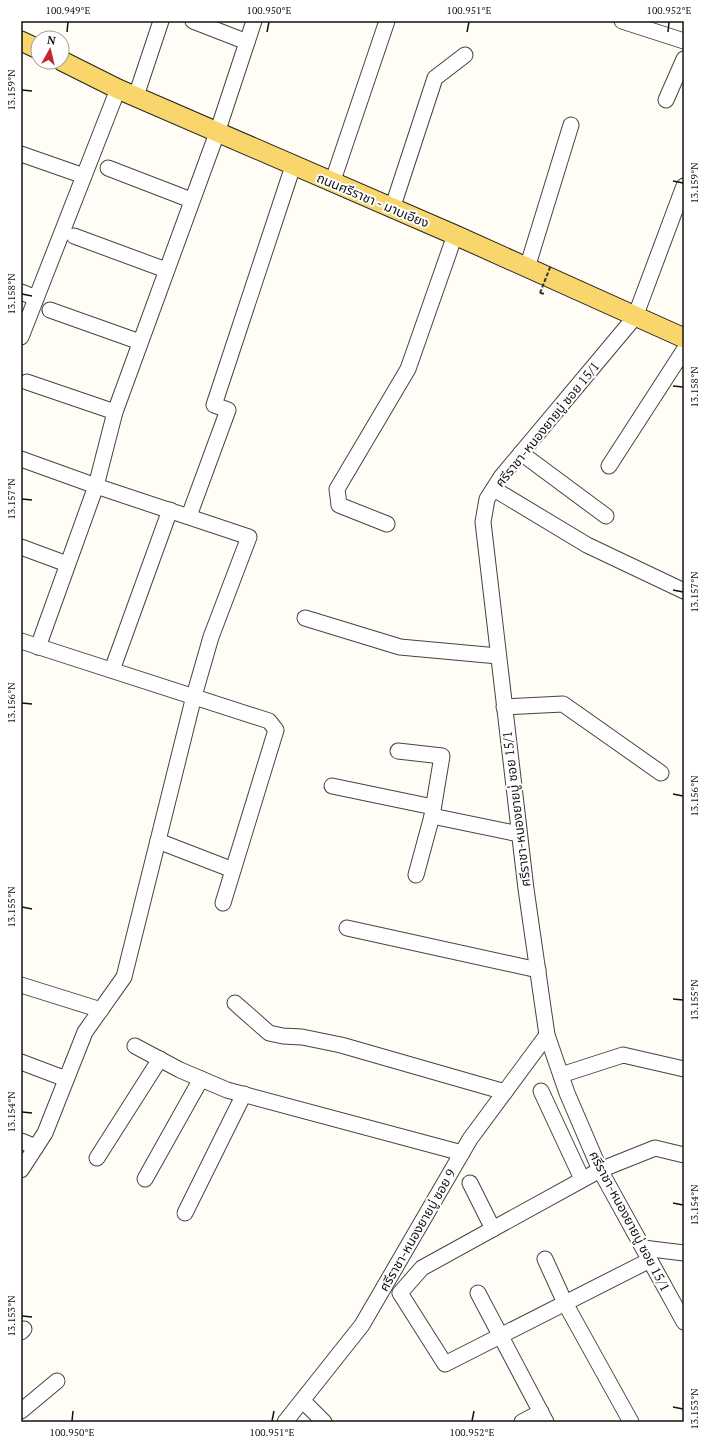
<svg xmlns="http://www.w3.org/2000/svg" width="705" height="1443" viewBox="0 0 705 1443" font-family="'PT Serif','Noto Sans Thai',serif">
<rect width="100%" height="100%" fill="#fffdf5"/>
<g fill="none" stroke-linecap="round" stroke-linejoin="round">
<g stroke="#444" stroke-width="17">
<g id="minor">
<polyline points="193,21 247,42"/>
<polyline points="622,21 684,41"/>
<polyline points="136,96 161,21"/>
<polyline points="666,100 684,59"/>
<polyline points="21,154 84,176"/>
<polyline points="108,168 191,200"/>
<polyline points="332,183 387,21"/>
<polyline points="684,186 635,317 501,477 487,499 483,522 526,889 547,1035 567,1093 600,1170 684,1322"/>
<polyline points="392,209 435,78 465,55"/>
<polyline points="74,236 166,270"/>
<polyline points="527,268 571,125"/>
<polyline points="21,292 36,298"/>
<polyline points="50,310 140,342"/>
<polyline points="21,337 118,89"/>
<polyline points="27,382 115,412"/>
<polyline points="521,453 606,516"/>
<polyline points="21,459 96,486 249,537 211,637 194,696 124,977 85,1032 45,1133 21,1170"/>
<polyline points="609,466 684,350"/>
<polyline points="494,489 587,545 684,591"/>
<polyline points="189,516 228,410 214,405 293,166"/>
<polyline points="387,524 339,505 337,489 408,369 455,235"/>
<polyline points="21,547 67,564"/>
<polyline points="305,618 400,647 498,656"/>
<polyline points="21,641 269,721 276,730 223,903"/>
<polyline points="38,647 96,486 115,412 217,133 254,21"/>
<polyline points="112,670 170,510"/>
<polyline points="504,707 563,704 661,773"/>
<polyline points="398,751 442,756 432,816 416,875"/>
<polyline points="332,786 433,807"/>
<polyline points="432,816 519,834"/>
<polyline points="158,841 233,870"/>
<polyline points="347,928 538,970"/>
<polyline points="21,985 101,1010"/>
<polyline points="235,1003 269,1033 283,1036 302,1037 341,1045 505,1092"/>
<polyline points="135,1046 180,1070 227,1090 462,1153"/>
<polyline points="21,1062 66,1079"/>
<polyline points="561,1075 623,1055 684,1069"/>
<polyline points="541,1091 582,1179"/>
<polyline points="21,1141 36,1147"/>
<polyline points="97,1158 160,1059"/>
<polyline points="145,1179 201,1079"/>
<polyline points="470,1183 493,1229"/>
<polyline points="185,1213 244,1094"/>
<polyline points="643,1248 684,1253"/>
<polyline points="545,1259 565,1303 631,1422"/>
<polyline points="650,1260 445,1364 400,1293 422,1268 600,1170 655,1148 684,1155"/>
<polyline points="478,1293 546,1422"/>
<polyline points="21,1332 24,1329"/>
<polyline points="303,1401 324,1422"/>
<polyline points="21,1411 57,1381"/>
<polyline points="285,1422 362,1325 470,1139 547,1035"/>
<polyline points="522,1422 541,1412"/>
</g>
</g>
<g stroke="#222" stroke-width="21">
<g id="major">
<polyline points="21,41 38,49"/>
<polyline points="62,61 118,89 455,235 684,338"/>
</g>
</g>
<polyline stroke="#333" stroke-width="2" stroke-dasharray="4 2" stroke-linecap="butt" points="540,293 546,294"/>
<use href="#minor" stroke="#fff" stroke-width="15"/>
<use href="#major" stroke="#f9d66b" stroke-width="19"/>
<polyline stroke="#333" stroke-width="2" stroke-dasharray="4 2" stroke-linecap="butt" points="540,293 551,265"/>
</g>
<path fill="none" stroke="#111" stroke-width="1.5" d="M67 32 68 22M267 32 269 22M467 32 469 22M668 32 669 22M22 90 32 91M673 181 683 183M22 294 32 296M673 386 683 387M22 499 32 500M673 590 683 592M22 703 32 704M673 794 683 796M22 907 32 909M673 999 683 1000M22 1112 32 1113M673 1203 683 1205M22 1316 32 1317M673 1407 683 1409M72 1421 73 1411M272 1421 274 1411M472 1421 474 1411"/>
<g text-anchor="middle" dominant-baseline="central" stroke-width="4" stroke-linejoin="round" paint-order="stroke">
<g font-size="13" fill="#111" stroke="#fff">
<text transform="translate(373 200) rotate(23)">ถนนศรีราชา - มาบเอียง</text>
<text transform="translate(547 424) rotate(-51)">ศรีราชา-หนองยายบู่ ซอย 15/1</text>
<text transform="translate(516 809) rotate(-97)">ศรีราชา-หนองยายบู่ ซอย 15/1</text>
<text transform="translate(630 1221) rotate(62)">ศรีราชา-หนองยายบู่ ซอย 15/1</text>
<text transform="translate(417 1230) rotate(-60)">ศรีราชา-หนองยายบู่ ซอย 9</text>
</g>
</g>
<rect width="705" height="1443" fill="none" stroke="#ffffff" stroke-width="44"/>
<g transform="translate(50 50) rotate(8)"><circle r="19" fill="#ffffff" stroke="#a0a0a0"/>
<path d="M0-3L7 15L0 10L-7 15Z" fill="#c4262e"/>
<text y="-6" font-size="11" font-weight="bold" text-anchor="middle" fill="#111111">N</text>
</g>
<rect x="22" y="22" width="661" height="1399" fill="none" stroke="#111" stroke-width="1.5"/>
<g font-size="10" text-anchor="middle" fill="#111">
<text x="68" y="14">100.949°E</text>
<text x="269" y="14">100.950°E</text>
<text x="469" y="14">100.951°E</text>
<text x="669" y="14">100.952°E</text>
<text transform="translate(11 90) rotate(-90)" y="4">13.159°N</text>
<text transform="translate(694 183) rotate(-90)" y="4">13.159°N</text>
<text transform="translate(11 294) rotate(-90)" y="4">13.158°N</text>
<text transform="translate(694 387) rotate(-90)" y="4">13.158°N</text>
<text transform="translate(11 499) rotate(-90)" y="4">13.157°N</text>
<text transform="translate(694 592) rotate(-90)" y="4">13.157°N</text>
<text transform="translate(11 703) rotate(-90)" y="4">13.156°N</text>
<text transform="translate(694 796) rotate(-90)" y="4">13.156°N</text>
<text transform="translate(11 907) rotate(-90)" y="4">13.155°N</text>
<text transform="translate(694 1000) rotate(-90)" y="4">13.155°N</text>
<text transform="translate(11 1112) rotate(-90)" y="4">13.154°N</text>
<text transform="translate(694 1205) rotate(-90)" y="4">13.154°N</text>
<text transform="translate(11 1316) rotate(-90)" y="4">13.153°N</text>
<text transform="translate(694 1409) rotate(-90)" y="4">13.153°N</text>
<text x="72" y="1436">100.950°E</text>
<text x="272" y="1436">100.951°E</text>
<text x="472" y="1436">100.952°E</text>
</g>
</svg>
